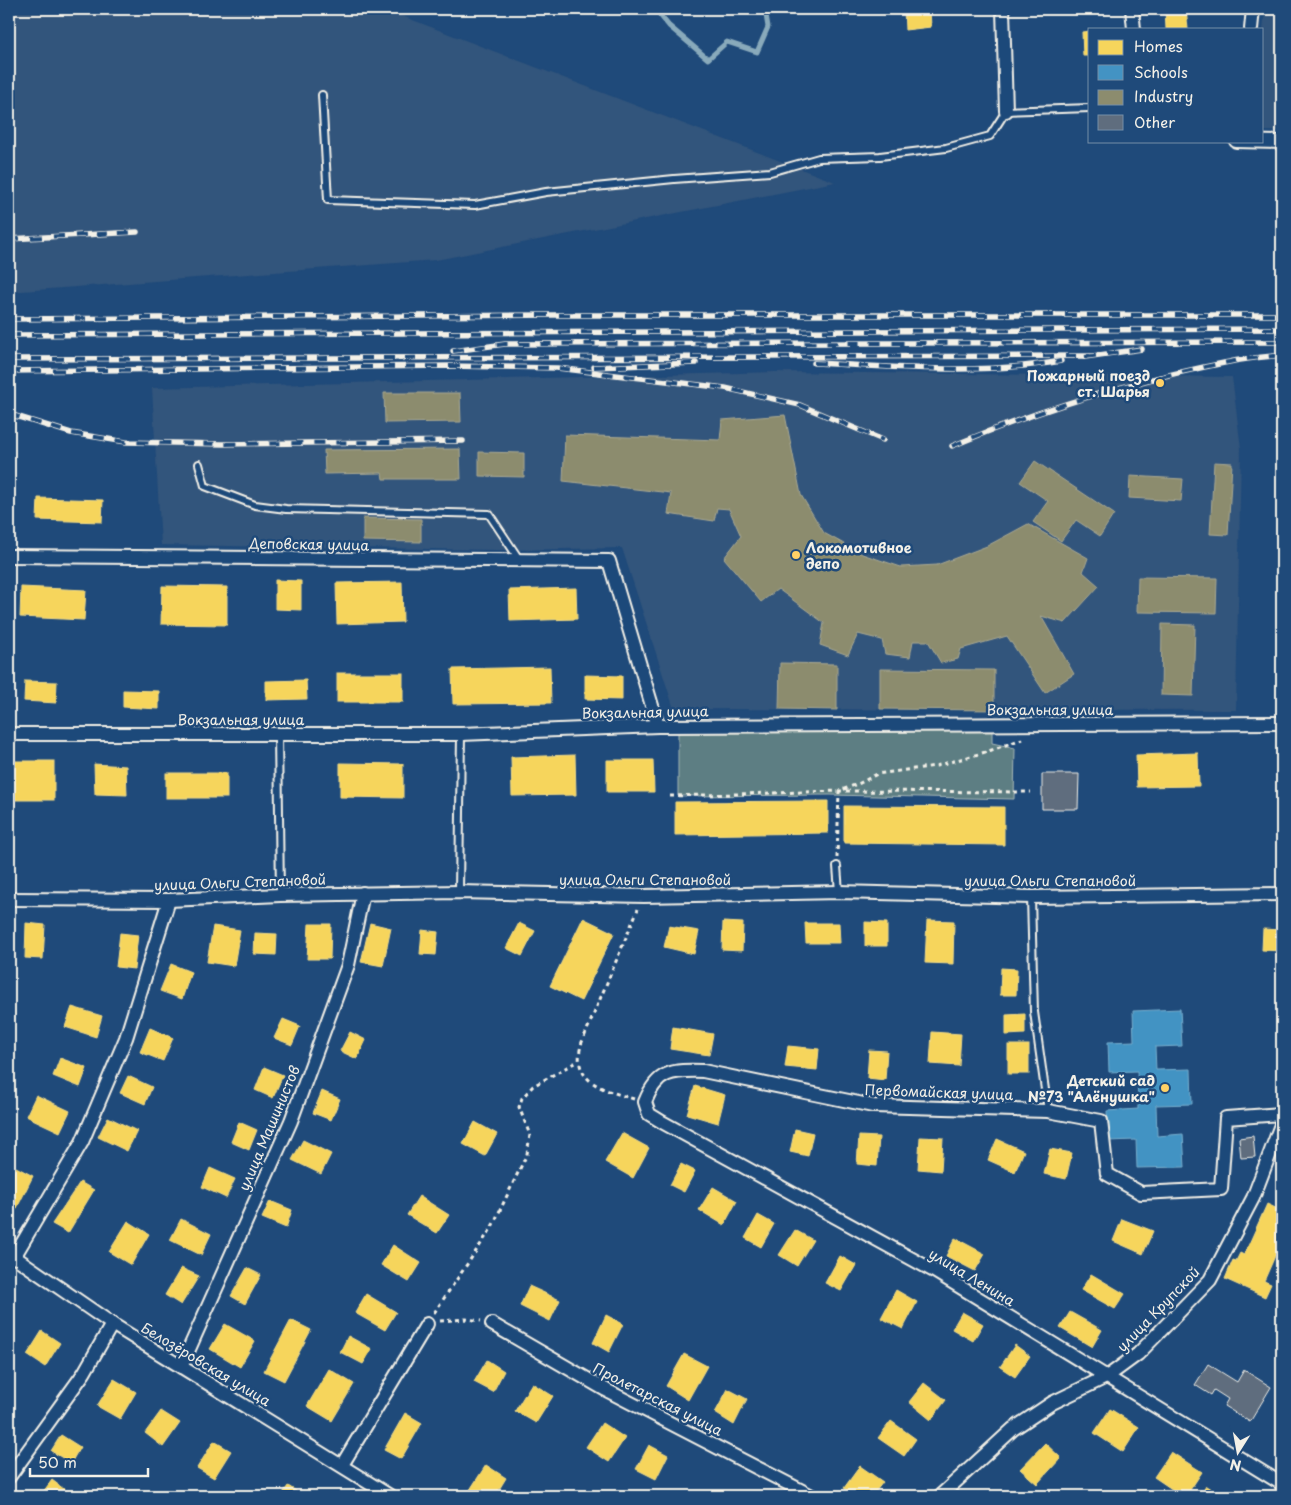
<svg xmlns="http://www.w3.org/2000/svg" width="1291" height="1505" viewBox="0 0 1291 1505" font-family="'Playpen Sans',sans-serif">
<rect width="100%" height="100%" fill="#1f4a7a"/>
<filter id="ink" filterUnits="userSpaceOnUse"><feTurbulence type="fractalNoise" baseFrequency=".02" numOctaves="2"/><feDisplacementMap in="SourceGraphic" scale="10" xChannelSelector="R" yChannelSelector="G"/><feConvolveMatrix kernelMatrix="1 2 1 2 8 2 1 2 1" color-interpolation-filters="sRGB"/></filter>
<g filter="url(#ink)">
<g fill="#32547b">
<polygon points="9,9 384,9 835,182 436,260 9,292"/>
<polygon points="1265,9 1282,9 1282,131 1262,131 1262,43"/>
<polygon points="775,372 1232,377 1241,448 1236,710 674,709 622,548 497,550 161,545 152,388"/>
</g>
<polygon fill="#5d7e83" stroke="#a8b8b6" points="861,730 992,731 992,743 1015,748 1014,799 830,795 678,796 678,732"/>
<g fill="#f6d55c" stroke="#f5dd86">
<polygon points="904,9 930,9 931,27 905,30"/>
<polygon points="1165,9 1186,9 1188,29 1166,29"/>
<polygon points="1090,31 1090,56 1083,56 1082,32"/>
<polygon points="38,498 103,500 102,522 37,520"/>
<polygon points="275,580 301,581 301,610 275,609"/>
<polygon points="402,582 403,622 337,624 336,583"/>
<polygon points="162,586 227,587 227,625 161,624"/>
<polygon points="21,587 86,590 84,620 20,617"/>
<polygon points="576,588 577,619 510,621 509,590"/>
<polygon points="550,667 551,703 453,704 452,669"/>
<rect x="337" y="673" width="66" height="29"/>
<polygon points="585,675 622,676 622,700 585,699"/>
<polygon points="306,680 307,699 266,700 266,681"/>
<polygon points="25,681 57,682 56,703 24,701"/>
<polygon points="123,690 159,691 159,709 123,707"/>
<polygon points="1198,753 1199,786 1137,787 1136,755"/>
<polygon points="575,755 576,795 512,796 511,757"/>
<polygon points="607,760 653,760 654,792 607,792"/>
<rect x="9" y="761" width="45" height="39"/>
<polygon points="340,763 403,764 403,798 340,797"/>
<polygon points="94,764 126,766 127,795 95,794"/>
<rect x="166" y="773" width="61" height="25"/>
<polygon points="828,801 828,833 675,835 675,802"/>
<polygon points="844,806 1004,807 1004,845 844,843"/>
<polygon points="583,918 614,933 581,1001 550,986"/>
<polygon points="927,920 954,921 953,964 925,963"/>
<polygon points="723,922 743,923 742,951 722,950"/>
<polygon points="865,922 887,923 887,946 865,946"/>
<polygon points="26,923 45,925 43,959 25,958"/>
<polygon points="370,923 391,928 383,966 361,962"/>
<polygon points="519,923 535,931 522,956 506,948"/>
<polygon points="805,923 839,923 840,943 806,943"/>
<polygon points="309,924 331,924 330,959 307,959"/>
<polygon points="213,926 240,930 234,966 207,962"/>
<polygon points="669,926 699,931 694,954 664,947"/>
<polygon points="1263,929 1282,930 1282,951 1262,950"/>
<polygon points="422,930 438,932 436,955 420,954"/>
<polygon points="120,933 138,935 134,969 116,967"/>
<polygon points="255,933 277,934 276,955 254,954"/>
<polygon points="171,964 191,972 182,999 160,991"/>
<polygon points="1001,968 1017,969 1016,995 1000,995"/>
<polygon points="72,1007 102,1016 96,1037 65,1027"/>
<polygon points="1025,1014 1025,1034 1006,1035 1006,1015"/>
<polygon points="283,1019 300,1026 292,1045 274,1038"/>
<polygon points="673,1027 713,1034 709,1055 670,1049"/>
<polygon points="150,1028 173,1038 163,1061 140,1052"/>
<polygon points="350,1032 366,1040 357,1059 340,1051"/>
<polygon points="932,1032 961,1034 959,1066 930,1064"/>
<rect x="1008" y="1045" width="21" height="29"/>
<polygon points="788,1046 819,1049 817,1070 785,1067"/>
<polygon points="869,1050 887,1051 885,1080 867,1078"/>
<polygon points="60,1058 87,1068 80,1087 53,1076"/>
<polygon points="264,1067 283,1075 273,1098 255,1090"/>
<polygon points="128,1076 152,1087 145,1104 120,1093"/>
<polygon points="695,1086 725,1095 718,1123 687,1114"/>
<polygon points="322,1091 340,1099 331,1120 313,1113"/>
<polygon points="36,1095 70,1111 60,1132 26,1116"/>
<polygon points="108,1117 137,1131 127,1151 98,1137"/>
<polygon points="239,1122 257,1130 249,1150 231,1142"/>
<polygon points="475,1122 497,1134 485,1156 463,1144"/>
<polygon points="795,1129 813,1133 808,1156 790,1152"/>
<polygon points="622,1133 649,1148 633,1178 605,1162"/>
<polygon points="859,1136 879,1137 877,1166 857,1164"/>
<polygon points="920,1137 943,1138 941,1171 918,1169"/>
<polygon points="997,1139 1024,1151 1015,1172 988,1160"/>
<polygon points="303,1140 331,1154 321,1174 292,1160"/>
<polygon points="1050,1149 1072,1153 1066,1179 1044,1174"/>
<rect x="1278" y="1153" width="4" height="27"/>
<polygon points="681,1164 695,1171 684,1192 670,1185"/>
<polygon points="16,1167 33,1176 16,1210 9,1206 9,1181"/>
<polygon points="210,1168 235,1179 226,1198 202,1187"/>
<polygon points="80,1182 94,1190 68,1233 52,1224"/>
<polygon points="713,1187 737,1201 724,1225 699,1210"/>
<polygon points="419,1196 449,1215 437,1233 407,1215"/>
<polygon points="270,1201 292,1210 286,1228 262,1218"/>
<polygon points="1267,1204 1282,1211 1282,1240 1264,1281 1271,1284 1265,1297 1225,1279 1233,1260 1236,1261 1240,1253 1244,1255"/>
<polygon points="758,1215 774,1224 761,1247 745,1238"/>
<polygon points="181,1219 211,1234 201,1255 170,1240"/>
<polygon points="1122,1219 1153,1231 1143,1254 1113,1241"/>
<polygon points="128,1221 149,1234 131,1265 109,1252"/>
<polygon points="795,1230 813,1240 797,1266 779,1255"/>
<polygon points="955,1238 985,1254 975,1271 946,1256"/>
<polygon points="393,1245 421,1263 409,1282 381,1265"/>
<polygon points="840,1256 856,1265 841,1291 825,1283"/>
<polygon points="181,1268 199,1276 181,1305 165,1295"/>
<polygon points="247,1268 261,1275 245,1304 231,1296"/>
<polygon points="1091,1274 1125,1294 1115,1309 1081,1290"/>
<polygon points="529,1286 560,1300 550,1321 520,1306"/>
<polygon points="896,1290 917,1302 903,1329 881,1318"/>
<polygon points="366,1294 396,1312 385,1330 355,1313"/>
<polygon points="962,1312 983,1324 973,1341 952,1329"/>
<polygon points="1070,1312 1102,1330 1092,1347 1060,1328"/>
<polygon points="606,1315 623,1324 609,1352 593,1343"/>
<polygon points="291,1320 311,1330 284,1381 264,1371"/>
<polygon points="225,1324 255,1341 240,1367 210,1349"/>
<polygon points="42,1331 60,1343 45,1367 27,1355"/>
<polygon points="348,1336 372,1349 363,1364 340,1352"/>
<polygon points="1015,1345 1030,1356 1015,1377 1000,1367"/>
<polygon points="684,1354 707,1366 688,1400 666,1386"/>
<polygon points="487,1360 504,1371 493,1392 474,1382"/>
<polygon points="329,1369 354,1384 332,1421 307,1406"/>
<polygon points="114,1379 136,1392 120,1419 97,1406"/>
<polygon points="532,1383 553,1396 536,1423 515,1411"/>
<polygon points="924,1383 946,1400 931,1420 909,1402"/>
<polygon points="728,1389 747,1399 734,1425 715,1413"/>
<polygon points="1110,1409 1139,1427 1123,1452 1094,1433"/>
<polygon points="161,1411 180,1423 163,1447 145,1433"/>
<polygon points="405,1413 422,1423 401,1459 384,1450"/>
<polygon points="891,1421 916,1439 904,1456 878,1438"/>
<polygon points="602,1423 625,1438 609,1462 586,1447"/>
<polygon points="61,1435 80,1447 71,1463 51,1451"/>
<polygon points="214,1441 231,1451 214,1478 197,1468"/>
<polygon points="1045,1443 1061,1458 1037,1484 1020,1469"/>
<polygon points="649,1445 668,1455 656,1479 636,1469"/>
<polygon points="1171,1452 1202,1472 1186,1496 1182,1496 1154,1477"/>
<polygon points="486,1465 506,1478 495,1496 466,1496"/>
<polygon points="860,1466 883,1482 872,1496 854,1496 844,1488"/>
<polygon points="52,1480 69,1493 66,1496 40,1496"/>
<polygon points="288,1486 304,1496 281,1496"/>
<polygon points="1206,1486 1222,1496 1200,1496"/>
</g>
<polygon fill="#4393c3" stroke="#78afce" points="1180,1009 1182,1046 1155,1047 1156,1070 1191,1069 1192,1104 1156,1105 1157,1136 1183,1134 1185,1167 1137,1168 1136,1140 1108,1141 1107,1111 1138,1109 1137,1071 1109,1072 1108,1042 1134,1041 1133,1011"/>
<g fill="#8c8c6e" stroke="#abaa93">
<polygon points="384,393 460,393 461,422 385,423"/>
<polygon points="785,415 801,495 824,533 862,554 901,567 937,565 987,546 1028,524 1088,558 1083,572 1099,586 1065,623 1041,616 1074,674 1045,693 1007,636 961,649 958,659 941,663 928,641 913,641 910,657 885,654 882,640 858,634 848,655 820,645 824,623 778,589 761,602 724,558 741,536 729,509 717,508 714,521 668,514 671,493 563,481 565,435 720,440 722,420"/>
<polygon points="460,449 461,479 383,479 382,473 325,474 324,450"/>
<polygon points="479,452 524,453 524,477 479,476"/>
<polygon points="1035,461 1114,514 1100,536 1076,520 1061,541 1033,522 1048,501 1020,482"/>
<polygon points="1214,462 1232,463 1228,535 1210,534"/>
<polygon points="1130,476 1183,479 1181,501 1129,498"/>
<polygon points="363,518 421,519 421,542 363,541"/>
<polygon points="1138,577 1217,578 1216,613 1137,612"/>
<polygon points="1162,624 1195,625 1193,696 1161,695"/>
<polygon points="780,663 837,664 837,710 779,709"/>
<polygon points="880,669 994,670 994,710 880,709"/>
</g>
<g fill="none" stroke-linecap="round" stroke-linejoin="round">
<polyline stroke="#89aabb" stroke-width="5" points="655,9 669,26 708,59 727,42 757,52 768,27 765,9"/>
</g>
<g fill="#5f6d7e" stroke="#f4f1e8">
<polygon points="1042,774 1079,774 1078,809 1042,809"/>
<polygon points="1253,1136 1255,1157 1241,1158 1239,1138"/>
<polygon points="1208,1364 1237,1382 1244,1370 1271,1387 1250,1422 1224,1406 1228,1399 1214,1390 1211,1395 1195,1385"/>
</g>
<g fill="none" stroke-linecap="round" stroke-linejoin="round">
<g stroke="#f4f1e8" stroke-width="10">
<g id="lane">
<polyline points="322,95 328,200 475,205 546,192 674,179 770,172 819,158 880,156 946,148 990,136 1006,111 1090,108"/>
<polyline points="199,464 205,486 255,505 286,509 489,514 519,559"/>
<polyline points="278,734 280,895"/>
<polyline points="837,866 839,892"/>
<polyline points="459,892 461,734"/>
<polyline points="1031,897 1034,1012 1048,1111"/>
</g>
</g>
<g stroke="#f4f1e8" stroke-width="16">
<g id="street">
<polyline points="1003,9 1006,111"/>
<polyline points="1132,9 1134,29"/>
<polyline points="1251,29 1253,9"/>
<polyline points="1236,141 1282,142"/>
<polyline points="9,556 609,561 658,726"/>
<polyline points="9,734 461,734 658,726 1282,723"/>
<polyline points="9,899 169,900 280,895 459,892 644,896 839,892 1031,897 1282,894"/>
<path d="M1282 1114 1226 1118 1221 1189 1141 1193 1107 1174 1101 1121 1048 1111 873 1106 703 1071C672 1070 657 1071 645 1102L649 1114 662 1122 934 1271 1282 1484"/>
<polyline points="9,1253 112,1324 390,1496"/>
<polyline points="14,1257 82,1142 126,1038 169,900"/>
<polyline points="492,1324 606,1390 812,1496"/>
<polyline points="181,1367 291,1121 348,965 363,893"/>
<polyline points="342,1465 427,1324"/>
<polyline points="9,1477 84,1373 112,1324"/>
<polyline points="940,1496 1013,1429 1052,1403 1108,1376 1138,1354 1210,1280 1253,1198 1282,1122"/>
</g>
</g>
<g stroke="#f4f1e8" stroke-width="3" stroke-dasharray="4 4" stroke-linecap="butt">
<polyline points="670,796 839,791 1031,792"/>
<polyline points="837,858 839,791 860,783 877,774 936,766 989,751 1022,739"/>
<path d="M634 1099C604 1090 569 1082 582 1042L638 909"/>
<polyline points="434,1313 491,1229 527,1154 530,1135 519,1107 522,1098 533,1086 578,1061"/>
<polyline points="440,1321 466,1319 481,1321"/>
</g>
<use href="#lane" stroke="#1f4a7a" stroke-width="6"/>
<use href="#street" stroke="#1f4a7a" stroke-width="12"/>
<g stroke="#f4f1e8" stroke-width="5.5">
<g id="rail">
<polyline points="9,239 137,232"/>
<polyline points="9,319 553,315 1282,315"/>
<polyline points="9,335 1282,329"/>
<polyline points="453,351 505,344 1282,342"/>
<polyline points="1085,357 1142,349"/>
<polyline points="9,359 1090,356"/>
<path d="M814 363C895 367 980 375 1061 361"/>
<polyline points="594,367 696,363"/>
<polyline points="9,371 450,366 557,368 725,388 800,405 883,440"/>
<polyline points="9,414 71,433 126,442 222,444 463,441"/>
<path d="M952 446C1041 409 1135 380 1229 362 1247 358 1265 357 1282 355"/>
</g>
</g>
<use href="#rail" stroke="#1f4a7a" stroke-width="4" stroke-dasharray="11" stroke-linecap="butt"/>
</g>
</g>
<g fill="#ffd166" stroke="#1f4a7a" stroke-width="2">
<circle cx="1160" cy="383" r="5"/>
<circle cx="796" cy="555" r="5"/>
<circle cx="1165" cy="1088" r="5"/>
</g>
<g text-anchor="middle" dominant-baseline="central" stroke-width="5" stroke-linejoin="round" paint-order="stroke">
<g font-size="14" font-weight="bold" fill="#f4f1e8" stroke="#1f4a7a" text-anchor="end">
<text x="1150" y="375">Пожарный поезд<tspan x="1150" dy="16">ст. Шарья</tspan></text>
<text x="806" y="547" text-anchor="start">Локомотивное<tspan x="806" dy="16">депо</tspan></text>
<text x="1155" y="1080">Детский сад<tspan x="1155" dy="16">№73 "Алёнушка"</tspan></text>
</g>
<g font-size="14" fill="#f4f1e8" stroke="#1f4a7a">
<text transform="translate(309 544) rotate(1)">Деповская улица</text>
<text x="1050" y="709">Вокзальная улица</text>
<text transform="translate(645 712) rotate(-1)">Вокзальная улица</text>
<text x="241" y="719">Вокзальная улица</text>
<text x="645" y="879">улица Ольги Степановой</text>
<text x="1050" y="880">улица Ольги Степановой</text>
<text transform="translate(240 882) rotate(-2)">улица Ольги Степановой</text>
<text transform="translate(939 1092) rotate(2)">Первомайская улица</text>
<text transform="translate(269 1128) rotate(-67)">улица Машинистов</text>
<text transform="translate(972 1277) rotate(31)">улица Ленина</text>
<text transform="translate(1158 1309) rotate(-46)">улица Крупской</text>
<text transform="translate(206 1364) rotate(31)">Белозёровская улица</text>
<text transform="translate(658 1399) rotate(27)">Пролетарская улица</text>
</g>
</g>
<rect width="1291" height="1505" fill="none" stroke="#1f4a7a" stroke-width="30"/>
<rect x="15" y="15" width="1261" height="1475" fill="none" stroke="#f4f1e8" stroke-width="2" filter="url(#ink)"/>
<rect x="1088" y="28" width="175" height="115" fill="#1f4a7a" stroke="#748da6"/>
<rect x="1098" y="40" width="25" height="15" fill="#f6d55c" stroke="#748da6"/>
<text x="1134" y="52" font-size="15" fill="#f4f1e8">Homes</text>
<rect x="1098" y="65" width="25" height="15" fill="#4393c3" stroke="#748da6"/>
<text x="1134" y="78" font-size="15" fill="#f4f1e8">Schools</text>
<rect x="1098" y="90" width="25" height="15" fill="#8c8c6e" stroke="#748da6"/>
<text x="1134" y="102" font-size="15" fill="#f4f1e8">Industry</text>
<rect x="1098" y="115" width="25" height="15" fill="#5f6d7e" stroke="#748da6"/>
<text x="1134" y="128" font-size="15" fill="#f4f1e8">Other</text>
<g transform="translate(1238 1452) rotate(191)" stroke="#1f4a7a" stroke-width="4" paint-order="stroke">
<path d="M0-4L9 19L0 12L-9 19Z" fill="#f4f1e8"/>
<text y="-8" font-size="14" font-weight="bold" text-anchor="middle" fill="#f4f1e8">N</text>
</g>
<path d="M30 1468v8h118v-8" fill="none" stroke="#f4f1e8" stroke-width="2.5"/>
<text x="38" y="1468" font-size="15" fill="#f4f1e8" stroke="#1f4a7a" stroke-width="4" paint-order="stroke">50 m</text>
</svg>
